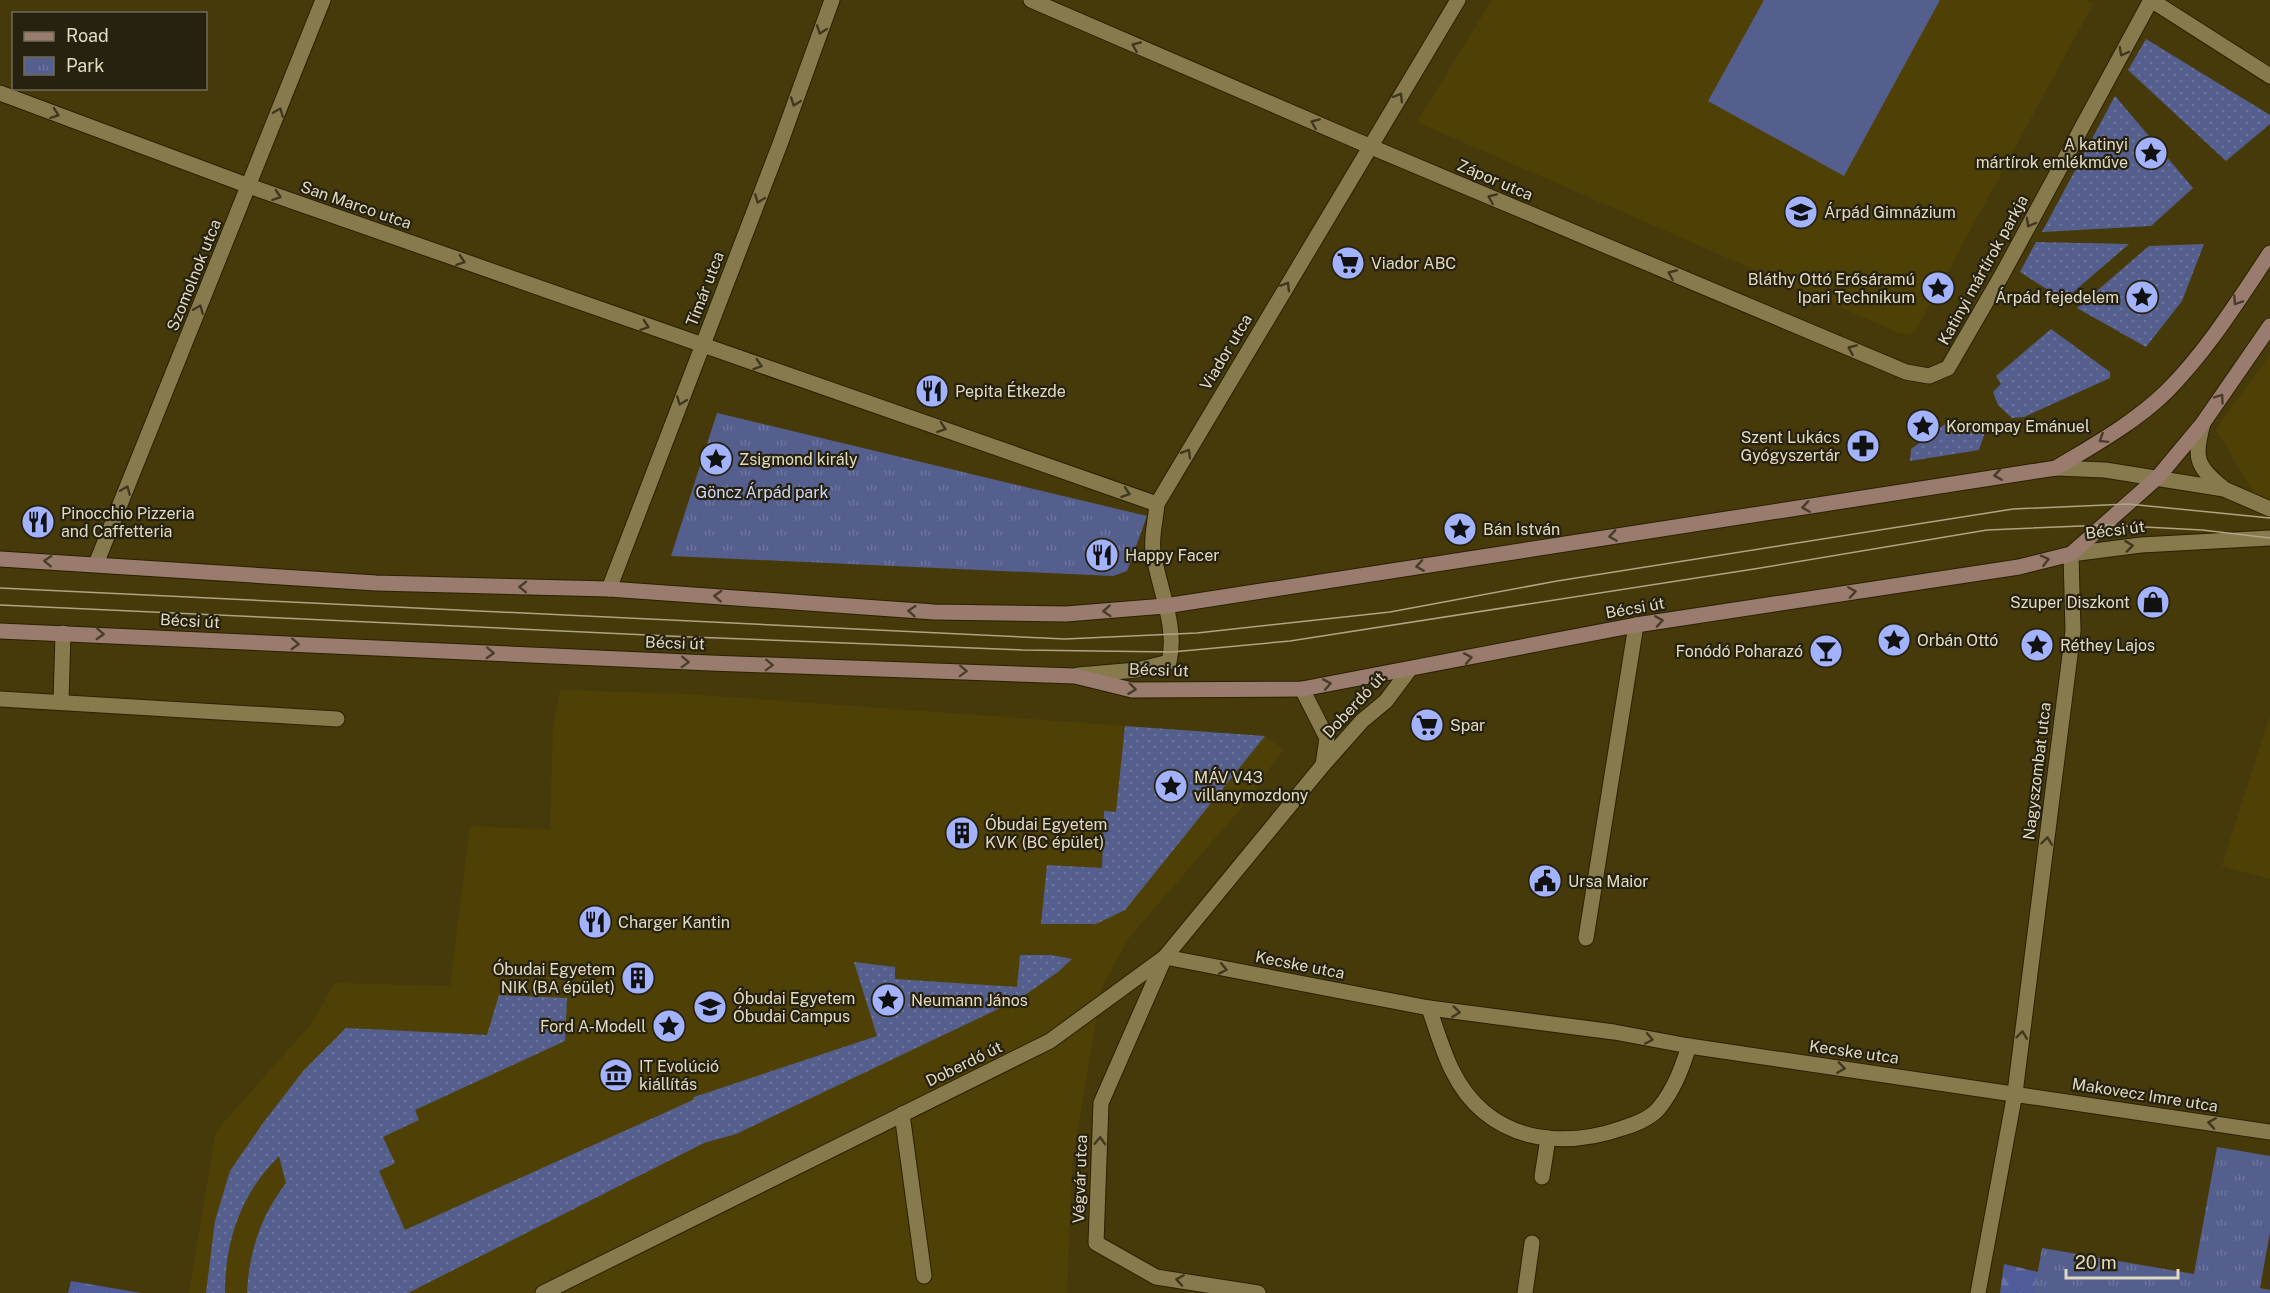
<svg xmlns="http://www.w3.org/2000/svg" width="2270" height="1293" viewBox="0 0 2270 1293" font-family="'Public Sans',sans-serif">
<defs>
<pattern id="grass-dots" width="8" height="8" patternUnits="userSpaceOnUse" patternTransform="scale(1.5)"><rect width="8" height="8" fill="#555f8e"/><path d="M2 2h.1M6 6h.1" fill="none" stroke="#6d759c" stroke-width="1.8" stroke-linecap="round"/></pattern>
<pattern id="forest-firs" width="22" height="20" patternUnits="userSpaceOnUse" patternTransform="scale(1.5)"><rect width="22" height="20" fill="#505b99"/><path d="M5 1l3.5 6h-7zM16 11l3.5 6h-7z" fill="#6972a6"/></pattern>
<pattern id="park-tufts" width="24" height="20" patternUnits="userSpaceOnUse" patternTransform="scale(1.5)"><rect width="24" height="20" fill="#555f8e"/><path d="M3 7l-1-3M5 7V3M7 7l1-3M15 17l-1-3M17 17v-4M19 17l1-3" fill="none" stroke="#6d759c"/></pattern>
</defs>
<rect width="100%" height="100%" fill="#463a0b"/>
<g fill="#4f4105">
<polygon points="1492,0 2086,0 2093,4 1916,330 1910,334 1899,333 1417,122"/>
<polygon points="2270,355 2270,520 2216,429"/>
<polygon points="560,690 687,694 1265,736 1283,749 1248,800 1128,939 1101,989 1072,1165 1067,1293 189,1293 216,1131 311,1024 335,983 450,986 470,826 550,830 553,729"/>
<polygon points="2270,714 2270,879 2222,866"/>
</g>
<g fill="url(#grass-dots)">
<polygon points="2146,39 2270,115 2270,124 2226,161 2128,70"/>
<polygon points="2115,96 2193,188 2151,226 2042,232"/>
<polygon points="2036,242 2129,244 2064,300 2020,272"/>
<polygon points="2204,244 2182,301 2146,347 2077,308 2149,246"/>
<polygon points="2051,329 2110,372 2110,378 2024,417 2012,418 1998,405 1993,392 2001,384 1996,376"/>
<polygon points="1948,422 1987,426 1979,450 1910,461 1911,449"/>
<polygon points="1125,726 1265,736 1125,910 1096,924 1041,924 1047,865 1102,868 1104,811 1116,812"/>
<path d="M1020 955H1051L1072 959 1058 972 1019 999 736 1134 704 1143 408 1293H247C249 1251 261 1216 286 1183L279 1156C241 1194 225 1240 225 1293H206L215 1221 230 1171 263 1123 304 1070 346 1028 487 1035 499 995 567 998 565 1041 415 1110 419 1120 383 1137 395 1163 379 1171 405 1230 693 1100 694 1097 877 1036 854 962 895 967V979L1017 987Z"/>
</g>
<g fill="url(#forest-firs)">
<polygon points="2004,1264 2127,1293 2000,1293"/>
<polygon points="71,1281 141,1293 68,1293"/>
</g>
<g fill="url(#park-tufts)">
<polygon points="717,413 1105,506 1147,516 1127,571 1113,576 671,556"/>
<polygon points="2217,1147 2270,1156 2270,1232 2260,1288 2270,1290 2270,1293 2034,1293 2042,1248 2194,1274"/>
</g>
<polygon fill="#555f8e" points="1764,0 1940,0 1844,176 1708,101"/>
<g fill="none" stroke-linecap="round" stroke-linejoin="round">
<g stroke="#2a2100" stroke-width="17">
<g id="service">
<polyline points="0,699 337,719"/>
<polyline points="61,702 63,633"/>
<polyline points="1586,938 1636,625"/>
<path d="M1429 1008C1442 1046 1452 1086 1484 1112 1524 1145 1577 1144 1623 1128 1636 1124 1651 1118 1659 1108 1674 1090 1682 1068 1689 1046"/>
<polyline points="902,1114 924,1276"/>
<polyline points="1542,1177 1548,1138"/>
<polyline points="1525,1293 1532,1243"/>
</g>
</g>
<g stroke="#2a2100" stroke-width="17">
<g id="minor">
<polyline points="1031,0 1369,146 1906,372 1929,376 1948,368 2003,273 2151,0"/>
<polyline points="2151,0 2270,76"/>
<polyline points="0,93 249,186 1157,504"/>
<polyline points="96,564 323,0"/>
<polyline points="609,589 780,144 832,0"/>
<path d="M1078 675 1137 670 1169 662C1178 626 1158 587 1153 551 1151 536 1156 519 1157 504L1458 0"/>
<polyline points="1302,689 1327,738 1323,765"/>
<polyline points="1165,957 1429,1008 1614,1032 1689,1046 2270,1132"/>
<polyline points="1165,957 1101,1103 1096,1243 1156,1277 1258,1293"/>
<polyline points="543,1293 1050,1041 1165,957 1323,765 1362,721 1386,701 1410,669"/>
<polyline points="1978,1293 2015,1093 2073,631 2071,554"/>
</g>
</g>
<g stroke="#2a2100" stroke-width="17">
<g id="tertiary">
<path d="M2203 423C2195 456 2194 465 2222 487"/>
<polyline points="2056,468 2105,470 2224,489 2270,509"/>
<polyline points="2071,554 2141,545 2270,538"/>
</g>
</g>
<g stroke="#2a2100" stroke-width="17">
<g id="secondary">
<path d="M0 559 376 583 609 589 934 612 1066 614 1165 606 2056 468C2094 445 2134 423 2166 392 2207 351 2238 301 2270 253"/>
<polyline points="0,631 710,663 1075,676 1132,690 1302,689 1636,625 2019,567 2071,554 2158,477 2203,423 2270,326"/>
</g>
</g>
<use href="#service" stroke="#877b4e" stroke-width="15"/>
<use href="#minor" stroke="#877b4e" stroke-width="15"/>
<use href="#tertiary" stroke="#877b4e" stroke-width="15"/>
<use href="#secondary" stroke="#997c6d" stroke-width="15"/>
<g stroke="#aea586" stroke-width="1.5">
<polyline points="0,588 1065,639 1197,633 1390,612 1557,581 2013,509 2128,504 2270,518"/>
<polyline points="0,605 691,637 1023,650 1172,652 1290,641 1754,569 1987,530 2106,525 2202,530 2270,538"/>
</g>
</g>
<defs><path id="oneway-chevron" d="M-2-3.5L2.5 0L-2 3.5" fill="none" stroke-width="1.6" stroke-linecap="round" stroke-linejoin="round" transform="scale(1.5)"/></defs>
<g stroke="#3f381f">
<use href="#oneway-chevron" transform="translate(821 30) rotate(110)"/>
<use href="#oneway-chevron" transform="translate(1136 46) rotate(-157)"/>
<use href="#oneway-chevron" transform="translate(2123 52) rotate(118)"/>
<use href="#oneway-chevron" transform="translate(1399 97) rotate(-59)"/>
<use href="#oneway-chevron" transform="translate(795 102) rotate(110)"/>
<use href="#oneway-chevron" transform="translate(279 112) rotate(-68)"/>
<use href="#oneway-chevron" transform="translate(55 114) rotate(20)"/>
<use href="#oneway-chevron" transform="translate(1315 123) rotate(-157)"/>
<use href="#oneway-chevron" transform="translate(277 196) rotate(19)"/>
<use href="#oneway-chevron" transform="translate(1492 198) rotate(-157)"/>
<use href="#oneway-chevron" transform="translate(759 199) rotate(111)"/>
<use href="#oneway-chevron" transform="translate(2030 223) rotate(119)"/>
<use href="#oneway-chevron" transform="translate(461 261) rotate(19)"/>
<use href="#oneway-chevron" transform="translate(1672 274) rotate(-157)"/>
<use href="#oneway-chevron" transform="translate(1286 286) rotate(-59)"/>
<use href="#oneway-chevron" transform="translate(199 309) rotate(-68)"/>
<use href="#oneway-chevron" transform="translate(645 326) rotate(19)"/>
<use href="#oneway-chevron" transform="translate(1852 349) rotate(-157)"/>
<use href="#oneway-chevron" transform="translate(758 365) rotate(18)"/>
<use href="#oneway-chevron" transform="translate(681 401) rotate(111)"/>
<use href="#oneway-chevron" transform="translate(942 428) rotate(19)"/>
<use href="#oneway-chevron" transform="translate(1187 453) rotate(-59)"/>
<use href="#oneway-chevron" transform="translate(126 490) rotate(-68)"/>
<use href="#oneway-chevron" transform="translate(1126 493) rotate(19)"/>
<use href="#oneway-chevron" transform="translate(2129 546) rotate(-7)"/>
<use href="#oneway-chevron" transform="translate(2047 841) rotate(-83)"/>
<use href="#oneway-chevron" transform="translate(1223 969) rotate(11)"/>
<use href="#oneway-chevron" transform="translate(1456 1012) rotate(7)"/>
<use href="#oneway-chevron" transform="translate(2022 1035) rotate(-83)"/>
<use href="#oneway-chevron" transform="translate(1649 1039) rotate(11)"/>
<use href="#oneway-chevron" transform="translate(1841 1068) rotate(8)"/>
<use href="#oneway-chevron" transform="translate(2212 1123) rotate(-171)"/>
<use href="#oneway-chevron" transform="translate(1100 1141) rotate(-88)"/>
<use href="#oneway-chevron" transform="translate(1180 1280) rotate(-171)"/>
</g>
<g stroke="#493c2b">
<use href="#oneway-chevron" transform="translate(2237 301) rotate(124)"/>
<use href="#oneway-chevron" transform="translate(2220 398) rotate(-55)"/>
<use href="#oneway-chevron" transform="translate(2103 439) rotate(148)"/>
<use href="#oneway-chevron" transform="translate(1998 475) rotate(171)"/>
<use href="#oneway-chevron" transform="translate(1806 507) rotate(171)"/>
<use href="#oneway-chevron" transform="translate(1613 536) rotate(171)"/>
<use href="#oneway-chevron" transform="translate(2045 560) rotate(-14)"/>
<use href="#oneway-chevron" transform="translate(48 561) rotate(-177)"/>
<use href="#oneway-chevron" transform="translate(1420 566) rotate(171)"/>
<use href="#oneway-chevron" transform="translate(523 587) rotate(-179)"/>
<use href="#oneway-chevron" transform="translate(1852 592) rotate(-9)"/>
<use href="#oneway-chevron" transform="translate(718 596) rotate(-177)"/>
<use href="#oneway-chevron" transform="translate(912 611) rotate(-175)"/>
<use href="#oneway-chevron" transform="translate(1107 611) rotate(176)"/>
<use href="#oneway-chevron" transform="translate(1659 621) rotate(-9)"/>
<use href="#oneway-chevron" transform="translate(100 634) rotate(3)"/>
<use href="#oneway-chevron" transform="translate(295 644) rotate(3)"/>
<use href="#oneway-chevron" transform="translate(490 653) rotate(3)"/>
<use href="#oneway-chevron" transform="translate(1468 658) rotate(-11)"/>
<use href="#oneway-chevron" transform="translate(685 662) rotate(2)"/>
<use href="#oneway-chevron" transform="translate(769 665) rotate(2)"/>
<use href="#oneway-chevron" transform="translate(963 671) rotate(2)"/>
<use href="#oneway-chevron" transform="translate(1327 684) rotate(-10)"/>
<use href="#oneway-chevron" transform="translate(1132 689) rotate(7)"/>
</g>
<defs>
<g id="sight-disc" transform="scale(1.725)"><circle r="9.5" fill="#a2b2fd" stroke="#27210f"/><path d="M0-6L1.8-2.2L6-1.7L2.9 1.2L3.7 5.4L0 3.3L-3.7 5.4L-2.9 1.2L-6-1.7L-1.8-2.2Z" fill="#111"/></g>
<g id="school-disc" transform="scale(1.725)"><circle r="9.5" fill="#a2b2fd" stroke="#27210f"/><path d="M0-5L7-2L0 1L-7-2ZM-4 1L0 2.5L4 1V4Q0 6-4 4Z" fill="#111"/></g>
<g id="supermarket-disc" transform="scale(1.725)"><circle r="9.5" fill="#a2b2fd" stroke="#27210f"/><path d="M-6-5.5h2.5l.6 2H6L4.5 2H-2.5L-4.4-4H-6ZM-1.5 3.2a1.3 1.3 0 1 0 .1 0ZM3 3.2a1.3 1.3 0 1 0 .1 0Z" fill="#111"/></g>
<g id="restaurant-disc" transform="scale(1.725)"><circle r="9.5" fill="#a2b2fd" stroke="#27210f"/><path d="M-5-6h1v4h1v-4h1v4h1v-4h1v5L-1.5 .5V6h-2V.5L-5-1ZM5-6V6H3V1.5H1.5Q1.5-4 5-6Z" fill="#111"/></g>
<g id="pharmacy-disc" transform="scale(1.725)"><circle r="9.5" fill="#a2b2fd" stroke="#27210f"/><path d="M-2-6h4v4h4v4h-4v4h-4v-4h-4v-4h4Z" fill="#111"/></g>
<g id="shop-disc" transform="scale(1.725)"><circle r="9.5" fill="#a2b2fd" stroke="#27210f"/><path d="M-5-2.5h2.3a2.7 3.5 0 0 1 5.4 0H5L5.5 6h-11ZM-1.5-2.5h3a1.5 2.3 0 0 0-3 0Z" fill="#111"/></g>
<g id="bar-disc" transform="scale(1.725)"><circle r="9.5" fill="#a2b2fd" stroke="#27210f"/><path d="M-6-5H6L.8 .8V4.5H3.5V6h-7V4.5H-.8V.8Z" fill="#111"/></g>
<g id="building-disc" transform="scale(1.725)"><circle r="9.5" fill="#a2b2fd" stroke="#27210f"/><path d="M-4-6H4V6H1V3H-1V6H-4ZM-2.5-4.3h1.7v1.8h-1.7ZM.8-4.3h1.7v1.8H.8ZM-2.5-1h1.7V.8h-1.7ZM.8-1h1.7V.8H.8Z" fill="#111"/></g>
<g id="civic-disc" transform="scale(1.725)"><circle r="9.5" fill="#a2b2fd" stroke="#27210f"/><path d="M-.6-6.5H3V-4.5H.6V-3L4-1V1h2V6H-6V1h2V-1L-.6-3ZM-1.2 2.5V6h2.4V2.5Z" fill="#111"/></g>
<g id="university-disc" transform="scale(1.725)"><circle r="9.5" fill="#a2b2fd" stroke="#27210f"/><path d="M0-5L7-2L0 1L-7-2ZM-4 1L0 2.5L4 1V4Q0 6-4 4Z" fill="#111"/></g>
<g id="museum-disc" transform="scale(1.725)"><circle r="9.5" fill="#a2b2fd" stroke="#27210f"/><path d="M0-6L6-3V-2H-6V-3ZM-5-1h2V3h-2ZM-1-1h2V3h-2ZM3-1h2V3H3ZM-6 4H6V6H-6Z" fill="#111"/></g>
</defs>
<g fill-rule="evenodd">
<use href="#sight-disc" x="2151" y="153"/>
<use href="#school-disc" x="1801" y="212"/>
<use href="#supermarket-disc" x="1348" y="263"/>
<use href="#sight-disc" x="1938" y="288"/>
<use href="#sight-disc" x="2142" y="297"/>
<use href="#restaurant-disc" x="932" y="391"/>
<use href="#sight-disc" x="1923" y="426"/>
<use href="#pharmacy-disc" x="1863" y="446"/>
<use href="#sight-disc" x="716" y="459"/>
<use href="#restaurant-disc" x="38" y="522"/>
<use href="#sight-disc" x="1460" y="529"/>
<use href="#restaurant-disc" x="1102" y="555"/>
<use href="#shop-disc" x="2153" y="602"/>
<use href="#sight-disc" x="1894" y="640"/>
<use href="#sight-disc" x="2037" y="645"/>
<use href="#bar-disc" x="1826" y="651"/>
<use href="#supermarket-disc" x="1427" y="725"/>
<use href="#sight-disc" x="1171" y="786"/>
<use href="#building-disc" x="962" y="833"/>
<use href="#civic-disc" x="1545" y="881"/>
<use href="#restaurant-disc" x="595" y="922"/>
<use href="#building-disc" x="638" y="978"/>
<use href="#sight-disc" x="888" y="1000"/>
<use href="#university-disc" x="710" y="1007"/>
<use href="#sight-disc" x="669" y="1026"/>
<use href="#museum-disc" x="616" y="1075"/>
</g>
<g text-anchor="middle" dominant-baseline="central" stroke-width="4.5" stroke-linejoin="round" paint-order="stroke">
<g font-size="16" fill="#e1dac3" stroke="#27210f" text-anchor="start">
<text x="2128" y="144" text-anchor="end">A katinyi<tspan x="2128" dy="18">mártírok emlékműve</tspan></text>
<text x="1824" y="212">Árpád Gimnázium</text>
<text x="1371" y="263">Viador ABC</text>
<text x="1915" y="279" text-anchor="end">Bláthy Ottó Erősáramú<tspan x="1915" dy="18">Ipari Technikum</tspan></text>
<text x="2119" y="297" text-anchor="end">Árpád fejedelem</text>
<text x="955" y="391">Pepita Étkezde</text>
<text x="1946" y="426">Korompay Emánuel</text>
<text x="1840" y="437" text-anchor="end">Szent Lukács<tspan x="1840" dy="18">Gyógyszertár</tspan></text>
<text x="739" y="459">Zsigmond király</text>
<text x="61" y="513">Pinocchio Pizzeria<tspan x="61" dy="18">and Caffetteria</tspan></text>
<text x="1483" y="529">Bán István</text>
<text x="1125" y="555">Happy Facer</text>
<text x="2130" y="602" text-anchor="end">Szuper Diszkont</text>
<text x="1917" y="640">Orbán Ottó</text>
<text x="2060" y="645">Réthey Lajos</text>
<text x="1803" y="651" text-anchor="end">Fonódó Poharazó</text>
<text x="1450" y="725">Spar</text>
<text x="1194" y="777">MÁV V43<tspan x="1194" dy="18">villanymozdony</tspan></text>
<text x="985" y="824">Óbudai Egyetem<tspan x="985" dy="18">KVK (BC épület)</tspan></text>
<text x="1568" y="881">Ursa Maior</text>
<text x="618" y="922">Charger Kantin</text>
<text x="615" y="969" text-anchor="end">Óbudai Egyetem<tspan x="615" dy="18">NIK (BA épület)</tspan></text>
<text x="733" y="998">Óbudai Egyetem<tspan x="733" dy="18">Óbudai Campus</tspan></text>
<text x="911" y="1000">Neumann János</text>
<text x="646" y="1026" text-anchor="end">Ford A-Modell</text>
<text x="639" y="1066">IT Evolúció<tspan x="639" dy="18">kiállítás</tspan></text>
</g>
<g font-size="16" fill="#e1dac3" stroke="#27210f">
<text transform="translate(1495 180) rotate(23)">Zápor utca</text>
<text transform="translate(356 205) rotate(19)">San Marco utca</text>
<text transform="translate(1983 270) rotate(-61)">Katinyi mártírok parkja</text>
<text transform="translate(194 275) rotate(-68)">Szomolnok utca</text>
<text transform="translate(705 289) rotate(-69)">Tímár utca</text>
<text transform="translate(1226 352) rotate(-59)">Viador utca</text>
<text transform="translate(2115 530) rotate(-7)">Bécsi út</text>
<text transform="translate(1635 608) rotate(-10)">Bécsi út</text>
<text transform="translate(190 621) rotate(3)">Bécsi út</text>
<text transform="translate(675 643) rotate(2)">Bécsi út</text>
<text transform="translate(1159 670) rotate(2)">Bécsi út</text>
<text transform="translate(1354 705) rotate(-47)">Doberdó út</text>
<text transform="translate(2037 771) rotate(-83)">Nagyszombat utca</text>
<text transform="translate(1300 965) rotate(11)">Kecske utca</text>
<text transform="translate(1854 1052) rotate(8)">Kecske utca</text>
<text transform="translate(964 1064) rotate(-26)">Doberdó út</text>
<text transform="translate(2145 1095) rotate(9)">Makovecz Imre utca</text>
<text transform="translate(1080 1179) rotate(-88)">Végvár utca</text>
</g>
<g font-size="16" fill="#ccd6fb" stroke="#27210f">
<text x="762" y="492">Göncz Árpád park</text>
</g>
</g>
<rect x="12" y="12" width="195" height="78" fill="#27210f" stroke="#716b57" stroke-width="1.5"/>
<rect x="24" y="32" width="30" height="9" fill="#997c6d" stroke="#716b57" stroke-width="1.5"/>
<text x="66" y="42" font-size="18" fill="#e1dac3">Road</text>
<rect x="24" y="57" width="30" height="18" fill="url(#park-tufts)" stroke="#716b57" stroke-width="1.5"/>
<text x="66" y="72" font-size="18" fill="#e1dac3">Park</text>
<path d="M2066 1269v9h112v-9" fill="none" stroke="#e1dac3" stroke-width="3"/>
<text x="2075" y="1269" font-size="18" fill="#e1dac3" stroke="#27210f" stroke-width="4.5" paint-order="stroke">20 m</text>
</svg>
